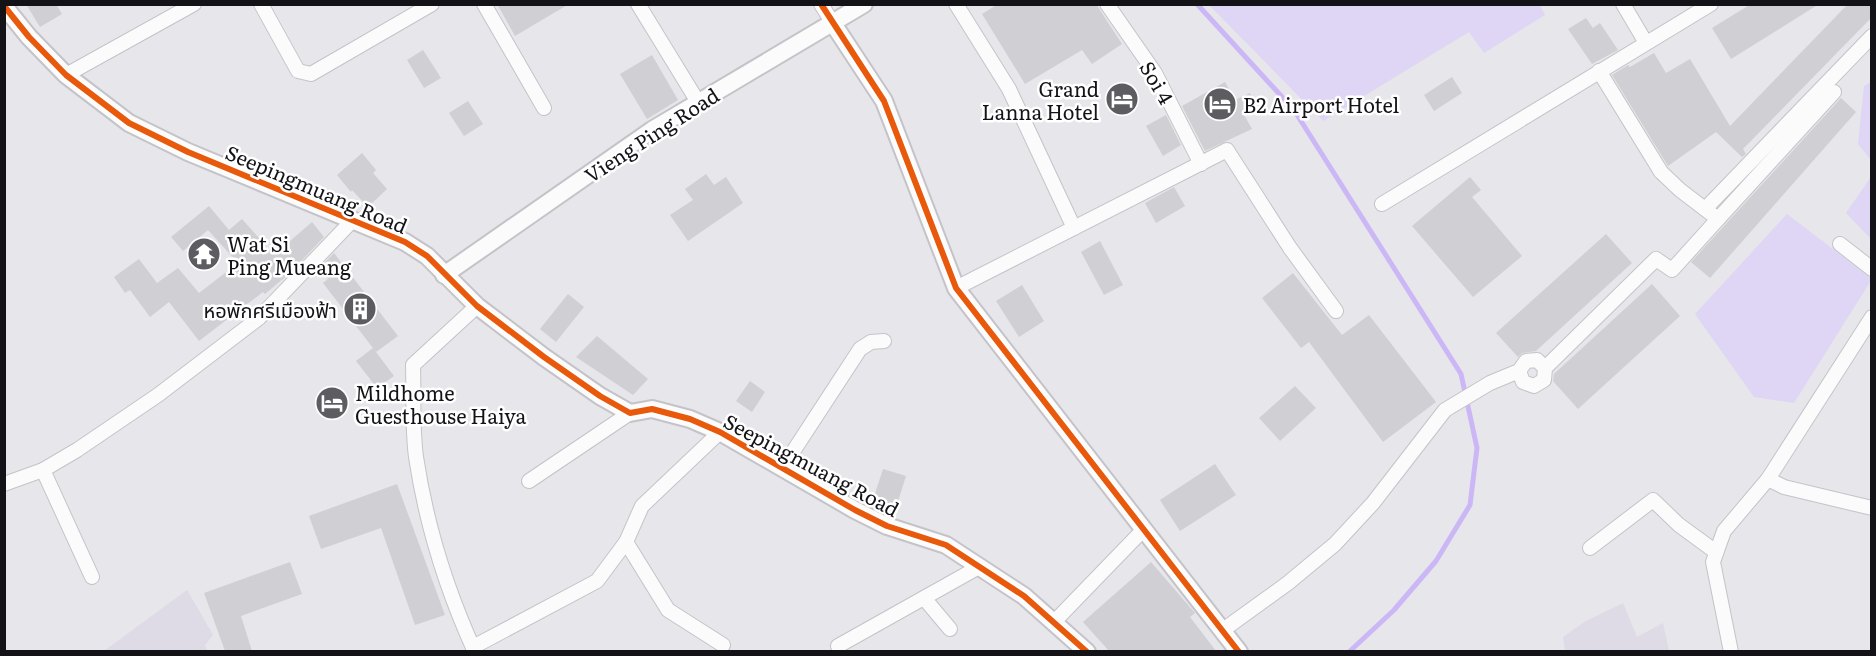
<svg xmlns="http://www.w3.org/2000/svg" width="1876" height="656" viewBox="0 0 1876 656" font-family="Literata,'Noto Sans Thai',serif">
<rect width="100%" height="100%" fill="#e7e6eb"/>
<g fill="#dedae6">
<polygon points="187,590 213,635 205,645 207,651 104,651"/>
<polygon points="1623,603 1637,637 1663,623 1669,651 1565,651 1563,637 1586,621"/>
</g>
<g fill="#dfd5f5">
<polygon points="1540,5 1545,15 1484,53 1469,32 1323,121 1209,5"/>
<polygon points="1871,82 1871,160 1858,144 1864,86"/>
<polygon points="1871,177 1872,239 1871,239 1846,213"/>
<polygon points="1787,214 1872,279 1794,403 1754,397 1695,314"/>
</g>
<g fill="none" stroke-linecap="round" stroke-linejoin="round">
<polyline stroke="#ccb7f6" stroke-width="5" points="1197,4 1294,110 1461,374 1477,448 1470,505 1436,561 1394,610 1349,652"/>
</g>
<g fill="#d0cfd3">
<polygon points="26,4 56,4 62,14 40,27"/>
<polygon points="497,4 569,4 515,36"/>
<polygon points="998,4 1096,4 1122,44 1092,64 1082,50 1025,84 982,14"/>
<polygon points="1751,4 1819,4 1731,59 1712,28"/>
<polygon points="1848,4 1872,4 1872,17 1743,149 1746,154 1742,157 1716,132 1668,166 1612,75 1628,65 1630,67 1654,53 1666,73 1690,59 1730,126"/>
<polygon points="1586,18 1593,28 1600,23 1618,50 1592,64 1568,29"/>
<polygon points="423,50 441,78 424,88 407,60"/>
<polygon points="652,55 678,100 647,119 620,74"/>
<polygon points="1452,77 1462,93 1434,111 1424,95"/>
<polygon points="1225,82 1235,100 1250,93 1257,107 1244,115 1252,129 1205,151 1182,106"/>
<polygon points="1841,98 1856,112 1710,278 1691,262"/>
<polygon points="468,101 483,124 464,136 449,113"/>
<polygon points="1166,115 1181,145 1163,156 1146,126"/>
<polygon points="362,153 376,170 373,173 387,189 368,207 352,190 351,192 337,175"/>
<polygon points="706,174 714,185 726,177 743,203 688,241 670,215 693,200 685,189"/>
<polygon points="1470,177 1481,190 1472,197 1522,256 1473,297 1412,226"/>
<polygon points="1174,187 1185,206 1156,223 1145,203"/>
<polygon points="209,206 229,230 242,219 274,255 312,222 324,237 290,273 265,294 263,292 199,341 169,302 150,317 130,290 125,293 114,277 139,259 157,283 178,268 199,293 238,263 208,230 183,251 171,237"/>
<polygon points="1606,234 1632,263 1536,351 1522,353 1518,357 1496,333"/>
<polygon points="1100,241 1123,285 1104,295 1081,252"/>
<polygon points="334,253 398,336 376,352 323,283 328,279 319,268"/>
<polygon points="1293,273 1342,335 1369,315 1436,402 1383,442 1309,342 1301,348 1262,298"/>
<polygon points="1652,284 1680,316 1578,409 1553,381 1554,374"/>
<polygon points="1022,285 1044,321 1019,337 996,301"/>
<polygon points="568,294 584,307 556,342 540,329"/>
<polygon points="597,336 648,379 633,395 576,357"/>
<polygon points="373,348 394,376 377,388 356,361"/>
<polygon points="750,381 765,392 752,412 736,401"/>
<polygon points="1295,386 1316,408 1280,441 1259,418"/>
<polygon points="1215,464 1236,495 1180,531 1160,500"/>
<polygon points="883,469 906,476 894,514 871,506"/>
<polygon points="397,484 445,615 415,625 381,528 321,549 309,516"/>
<polygon points="290,562 302,594 241,616 252,651 225,651 204,593"/>
<polygon points="1151,562 1195,613 1190,617 1216,651 1109,651 1083,622"/>
</g>
<g fill="none" stroke-linecap="round" stroke-linejoin="round">
<g stroke="#c4c3c8" stroke-width="16">
<g id="minor">
<polyline points="261,4 298,71 311,74 432,4"/>
<polyline points="484,4 544,108"/>
<polyline points="638,4 698,102"/>
<polyline points="821,4 832,22"/>
<polyline points="956,4 1009,89 1074,228"/>
<polyline points="1107,4 1155,73 1201,164"/>
<polyline points="1623,4 1646,43"/>
<polyline points="66,75 194,4"/>
<polyline points="1382,204 1711,4"/>
<polyline points="1705,209 1872,36"/>
<polyline points="1718,219 1834,92"/>
<polyline points="1840,244 1872,269"/>
<polyline points="956,288 1227,150 1290,248 1336,311"/>
<polyline points="1545,368 1656,259 1672,270 1718,219 1680,190 1661,172 1599,71"/>
<polyline points="783,467 860,349 871,342 884,341"/>
<polyline points="43,470 92,577"/>
<polyline points="1768,479 1784,487 1872,508"/>
<polyline points="529,481 630,413"/>
<polyline points="4,484 43,470 77,450 158,395 259,318 352,221"/>
<polyline points="626,542 668,610 723,645"/>
<polyline points="1590,548 1653,500 1679,525 1716,552"/>
<polyline points="924,598 950,629"/>
<polyline points="1054,622 1144,529"/>
<polyline points="1223,630 1288,583 1335,544 1373,503 1445,410 1490,383 1519,371 1526,361 1537,360 1545,368 1544,380 1534,386 1523,382 1519,371"/>
<polyline points="838,646 979,567"/>
<polyline points="473,647 597,581 626,542 642,506 720,432"/>
<path d="M475 652C447 591 426 523 416 457 412 427 414 395 413 365L477 306"/>
<polyline points="1731,652 1713,562 1724,531 1768,479 1872,317"/>
</g>
</g>
<g stroke="#c4c3c8" stroke-width="20">
<g id="tertiary">
<polyline points="4,6 29,37 66,75 129,123 188,152 405,242 427,256 477,306 544,357 600,396 630,413 652,409 690,419 720,432 855,510 887,526 946,545 1024,596 1087,652"/>
<polyline points="832,22 884,101 956,288 1239,652"/>
<polyline points="444,275 652,130 864,4"/>
</g>
</g>
<use href="#minor" stroke="#fbfbfc" stroke-width="14"/>
<use href="#tertiary" stroke="#fbfbfc" stroke-width="16"/>
<g stroke="#fff" stroke-width="10">
<g id="cycleway">
<polyline points="821,4 884,101 956,288 1239,652"/>
<polyline points="4,6 29,37 66,75 129,123 188,152 405,242 427,256 477,306 544,357 600,396 630,413 652,409 690,419 720,432 855,510 887,526 946,545 1024,596 1087,652"/>
</g>
</g>
<use href="#cycleway" stroke="#e8590c" stroke-width="6"/>
</g>
<defs>
<g id="hotel-disc" transform="scale(1.725)"><circle r="9.5" fill="#5d5c61" stroke="#fff"/><path d="M-6-4.5h1.5V1H6V5H4.5V3h-9V5H-6ZM-4 0a1.8 1.8 0 1 1 3.6 0ZM.5 0V-2.5h3Q6-2.5 6 0Z" fill="#fff"/></g>
<g id="temple-disc" transform="scale(1.725)"><circle r="9.5" fill="#5d5c61" stroke="#fff"/><path d="M0-6L5-2H3V0L6.5 2.5H4V6H1.5V3h-3V6H-4V2.5H-6.5L-3 0V-2H-5Z" fill="#fff"/></g>
<g id="building-disc" transform="scale(1.725)"><circle r="9.5" fill="#5d5c61" stroke="#fff"/><path d="M-4-6H4V6H1V3H-1V6H-4ZM-2.5-4.3h1.7v1.8h-1.7ZM.8-4.3h1.7v1.8H.8ZM-2.5-1h1.7V.8h-1.7ZM.8-1h1.7V.8H.8Z" fill="#fff"/></g>
</defs>
<g fill-rule="evenodd">
<use href="#hotel-disc" x="1122" y="99"/>
<use href="#hotel-disc" x="1220" y="104"/>
<use href="#temple-disc" x="204" y="254"/>
<use href="#building-disc" x="360" y="309"/>
<use href="#hotel-disc" x="332" y="403"/>
</g>
<g text-anchor="middle" dominant-baseline="central" stroke-width="5" stroke-linejoin="round" paint-order="stroke">
<g font-size="20" fill="#131216" stroke="#fff">
<text transform="translate(1158 82) rotate(60)">Soi 4</text>
<text transform="translate(651 134) rotate(-33)">Vieng Ping Road</text>
<text transform="translate(317 188) rotate(23)">Seepingmuang Road</text>
<text transform="translate(812 464) rotate(28)">Seepingmuang Road</text>
</g>
<g font-size="20" fill="#131216" stroke="#fff" text-anchor="start">
<text x="1099" y="88" text-anchor="end">Grand<tspan x="1099" dy="23">Lanna Hotel</tspan></text>
<text x="1243" y="104">B2 Airport Hotel</text>
<text x="227" y="243">Wat Si<tspan x="227" dy="23">Ping Mueang</tspan></text>
<text x="337" y="309" text-anchor="end">หอพักศรีเมืองฟ้า</text>
<text x="355" y="392">Mildhome<tspan x="355" dy="23">Guesthouse Haiya</tspan></text>
</g>
</g>
<rect width="1876" height="656" fill="none" stroke="#131216" stroke-width="12"/>
</svg>
